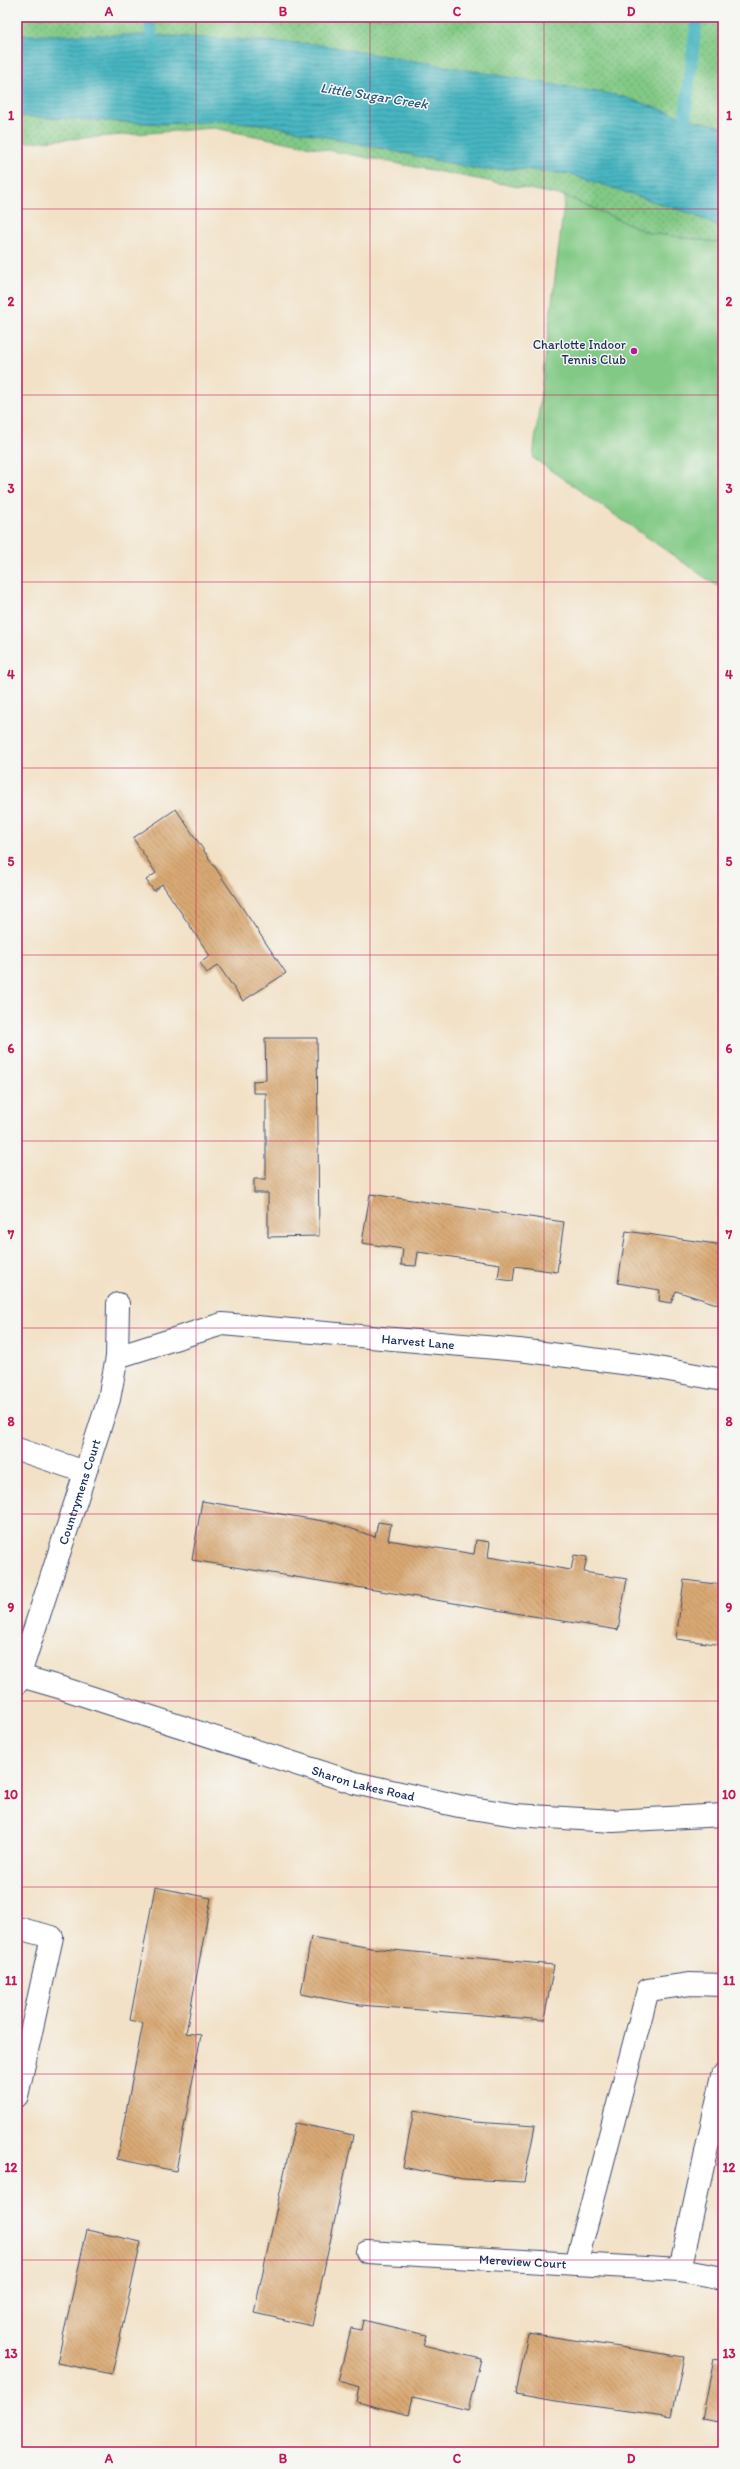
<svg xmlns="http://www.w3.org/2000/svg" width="740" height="2469" viewBox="0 0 740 2469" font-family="Itim,sans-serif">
<defs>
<pattern id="park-dots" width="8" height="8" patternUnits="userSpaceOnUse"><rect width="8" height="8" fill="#81c984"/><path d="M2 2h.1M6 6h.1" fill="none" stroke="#69a46f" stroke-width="1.8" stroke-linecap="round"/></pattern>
<pattern id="water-rules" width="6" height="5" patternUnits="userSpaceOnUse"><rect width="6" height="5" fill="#47b6c1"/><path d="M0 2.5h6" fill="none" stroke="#3a94a0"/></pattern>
<pattern id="building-back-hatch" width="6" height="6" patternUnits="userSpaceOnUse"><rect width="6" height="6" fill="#d9a973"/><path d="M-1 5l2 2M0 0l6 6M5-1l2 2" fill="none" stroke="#af8a62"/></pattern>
</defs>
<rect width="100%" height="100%" fill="#f6f6f2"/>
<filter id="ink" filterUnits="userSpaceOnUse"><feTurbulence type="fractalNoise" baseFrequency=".025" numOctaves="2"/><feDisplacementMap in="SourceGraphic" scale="8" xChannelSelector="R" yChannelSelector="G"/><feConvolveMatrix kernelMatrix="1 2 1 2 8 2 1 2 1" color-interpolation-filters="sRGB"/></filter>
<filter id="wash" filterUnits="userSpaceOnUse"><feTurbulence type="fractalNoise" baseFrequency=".012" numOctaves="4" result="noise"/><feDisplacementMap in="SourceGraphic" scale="16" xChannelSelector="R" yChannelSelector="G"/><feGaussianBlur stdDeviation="0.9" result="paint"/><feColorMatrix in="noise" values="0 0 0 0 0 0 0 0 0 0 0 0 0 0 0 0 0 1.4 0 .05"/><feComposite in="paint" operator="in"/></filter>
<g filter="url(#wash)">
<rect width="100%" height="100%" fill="#f2e1c6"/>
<polygon fill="url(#park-dots)" stroke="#4e7c71" points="17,17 723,17 723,243 649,233 565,196 214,128 17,143"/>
<polygon fill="#81c984" stroke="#4e7c71" points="565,196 649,233 723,243 723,590 533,458"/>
<polygon fill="url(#water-rules)" stroke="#317290" points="17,35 151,35 314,44 621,96 686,118 723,127 723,229 694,215 571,174 521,169 482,170 271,125 223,121 161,124 17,116"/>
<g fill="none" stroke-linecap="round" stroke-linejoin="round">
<g stroke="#47b6c1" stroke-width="12">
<polyline points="150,17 151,35 156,49"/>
<polyline points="683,133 697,17"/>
</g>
</g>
<g id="blocks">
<g fill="url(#building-back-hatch)">
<polygon points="176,809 286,973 243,1001 218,965 207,973 200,963 210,956 162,884 154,891 146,880 156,873 133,838"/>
<polygon points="265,1038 317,1038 319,1236 268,1237 268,1193 254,1193 254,1179 266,1179 266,1093 253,1093 253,1081 266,1080"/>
<polygon points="370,1194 564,1222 557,1272 515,1266 513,1281 498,1279 500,1264 418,1252 416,1266 401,1265 403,1249 362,1243"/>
<polygon points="626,1231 723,1245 721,1255 723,1255 723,1306 676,1291 671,1303 659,1301 660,1290 618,1283"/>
<polygon points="202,1501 335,1523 375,1537 378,1522 391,1524 388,1540 474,1554 476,1540 490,1542 488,1557 571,1570 574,1555 587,1557 584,1572 627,1579 618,1630 192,1560"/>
<polygon points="684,1580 723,1585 723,1645 676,1639"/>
<polygon points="155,1887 211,1898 186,2033 201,2035 176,2171 117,2159 143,2023 130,2020"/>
<polygon points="311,1937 371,1948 554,1965 544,2020 360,2005 301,1994"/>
<polygon points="414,2110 474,2122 535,2126 524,2182 463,2179 403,2167"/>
<polygon points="295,2123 353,2135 312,2326 254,2313"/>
<polygon points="87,2230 141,2242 112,2374 57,2363"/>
<polygon points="363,2320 426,2335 423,2345 481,2359 468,2410 413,2397 409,2415 357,2402 360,2387 338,2381 351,2328 361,2330"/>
<polygon points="528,2333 684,2357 672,2417 555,2401 516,2394"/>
<polygon points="714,2359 723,2361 723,2423 702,2419"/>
</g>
</g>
</g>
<g filter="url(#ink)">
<use href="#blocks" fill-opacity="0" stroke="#3b4a6e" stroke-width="1"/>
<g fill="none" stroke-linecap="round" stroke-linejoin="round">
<g stroke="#3b4a6e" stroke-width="24">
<g id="minor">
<path id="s1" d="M117 1357 222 1324 519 1350 647 1366 723 1380"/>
<polyline points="17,1449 85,1472"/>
<path id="s2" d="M17 1675 62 1688 355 1783 459 1806 515 1815 613 1821 723 1815"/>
<path id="s3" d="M17 1683 109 1399 117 1357 118 1304"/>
<polyline points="17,1928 52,1937 17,2096"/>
<path id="s4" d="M367 2252 680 2270 723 2278"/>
<polyline points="576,2264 648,1990 690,1984 723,1985"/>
<polyline points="680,2270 723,2075"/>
</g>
</g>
<use href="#minor" stroke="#fff" stroke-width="22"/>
</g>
</g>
<path fill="none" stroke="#c2185b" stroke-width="1" stroke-opacity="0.55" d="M196 17V2452M370 17V2452M544 17V2452M17 209H723M17 395H723M17 582H723M17 768H723M17 955H723M17 1141H723M17 1328H723M17 1514H723M17 1701H723M17 1887H723M17 2074H723M17 2260H723"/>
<circle fill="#b5179e" stroke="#f6f6f2" stroke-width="1.5" cx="634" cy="351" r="4"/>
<g text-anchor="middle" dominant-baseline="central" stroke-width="3" stroke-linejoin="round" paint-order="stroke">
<g font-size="13" fill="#1b2f5e" stroke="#f6f6f2" text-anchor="end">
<text x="626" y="344">Charlotte Indoor<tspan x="626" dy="15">Tennis Club</tspan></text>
</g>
<g font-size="13" fill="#1b2f5e" stroke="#f6f6f2">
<text stroke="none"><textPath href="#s1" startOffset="307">Harvest Lane</textPath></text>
<text stroke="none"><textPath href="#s3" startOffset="201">Countrymens Court</textPath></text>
<text stroke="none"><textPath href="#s2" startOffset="363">Sharon Lakes Road</textPath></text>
<text stroke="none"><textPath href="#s4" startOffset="156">Mereview Court</textPath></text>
</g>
<g font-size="14" font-style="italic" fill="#28587c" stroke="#f6f6f2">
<text transform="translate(374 96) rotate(9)">Little Sugar Creek</text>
</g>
</g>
<rect width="740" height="2469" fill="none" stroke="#f6f6f2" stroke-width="44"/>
<rect x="22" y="22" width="696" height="2425" fill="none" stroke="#c2185b" stroke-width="1.5"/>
<g font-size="13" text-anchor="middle" font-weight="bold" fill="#c2185b">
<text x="109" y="16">A</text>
<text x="283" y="16">B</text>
<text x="457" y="16">C</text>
<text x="631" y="16">D</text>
<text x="11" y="120">1</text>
<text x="729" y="120">1</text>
<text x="11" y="306">2</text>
<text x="729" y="306">2</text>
<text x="11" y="493">3</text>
<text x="729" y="493">3</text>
<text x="11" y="679">4</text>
<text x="729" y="679">4</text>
<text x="11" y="866">5</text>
<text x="729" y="866">5</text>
<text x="11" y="1053">6</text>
<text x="729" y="1053">6</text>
<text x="11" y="1239">7</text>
<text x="729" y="1239">7</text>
<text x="11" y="1426">8</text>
<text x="729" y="1426">8</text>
<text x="11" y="1612">9</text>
<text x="729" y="1612">9</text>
<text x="11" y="1799">10</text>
<text x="729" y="1799">10</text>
<text x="11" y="1985">11</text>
<text x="729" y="1985">11</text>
<text x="11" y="2172">12</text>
<text x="729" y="2172">12</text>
<text x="11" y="2358">13</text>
<text x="729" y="2358">13</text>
<text x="109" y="2463">A</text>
<text x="283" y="2463">B</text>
<text x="457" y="2463">C</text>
<text x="631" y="2463">D</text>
</g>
</svg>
